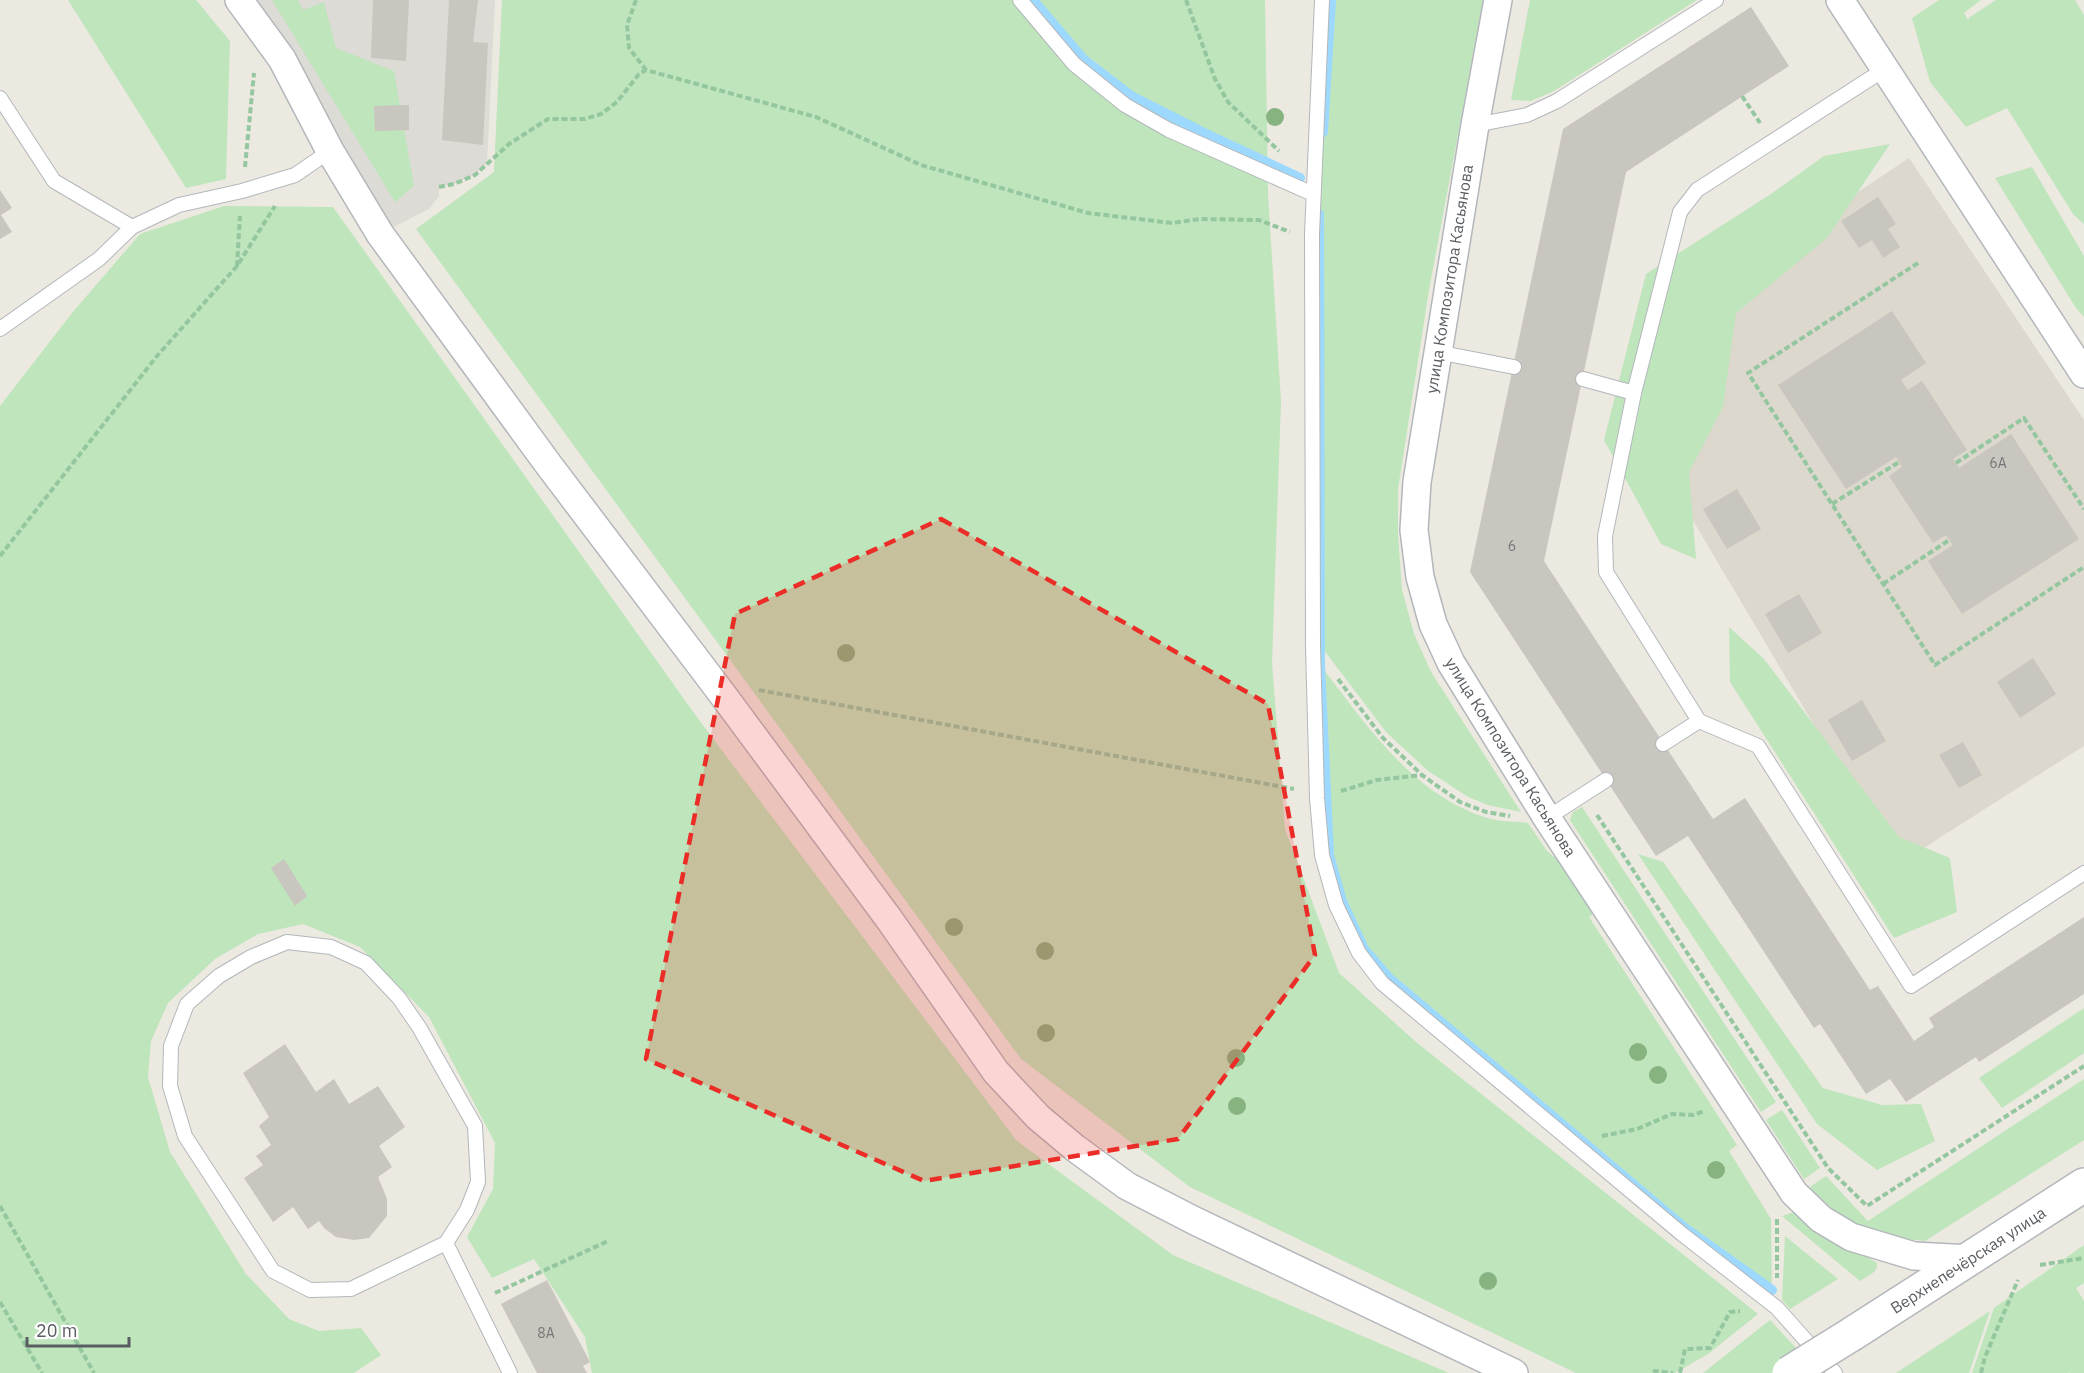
<svg xmlns="http://www.w3.org/2000/svg" width="2084" height="1373" viewBox="0 0 2084 1373" font-family="'IBM Plex Sans',sans-serif">
<rect width="100%" height="100%" fill="#ece9e0"/>
<polygon fill="#dddbd5" points="239,0 495,0 487,163 475,175 454,184 439,187 439,196 429,209 380,234"/>
<polygon fill="#dcd8ce" points="1909,158 2084,420 2084,746 1897,865 1647,443 1723,282"/>
<g fill="#bee5bb">
<polygon points="68,0 196,0 230,41 226,179 186,188"/>
<polygon points="272,0 298,0 303,10 324,2 336,48 394,71 414,186 395,202"/>
<polygon points="502,0 1265,0 1268,194 1281,401 1272,663 1285,829 1339,973 1416,1042 1758,1314 1708,1354 1675,1373 1576,1373 1190,1187 1021,1059 416,229 494,172"/>
<polygon points="1331,0 1483,0 1429,290 1398,489 1398,534 1402,590 1414,634 1431,672 1521,812 1488,805 1468,797 1427,770 1387,733 1320,645 1319,193"/>
<polygon points="1530,0 1697,0 1554,91 1531,101 1511,100"/>
<polygon points="1939,0 1981,0 1964,13 1968,20 1970,17 1996,0 2075,0 2084,15 2084,224 2073,214 2007,108 1966,127 1930,82 1912,18"/>
<polygon points="1890,144 1827,238 1736,313 1723,407 1689,472 1696,559 1661,544 1604,440 1646,274 1771,194 1824,156"/>
<polygon points="2032,167 2084,256 2084,317 2076,308 1995,178"/>
<polygon points="224,206 333,207 699,720 1017,1141 1173,1255 1449,1373 592,1373 585,1337 534,1259 492,1278 467,1237 493,1189 495,1143 429,1017 360,947 303,924 258,934 215,959 168,1003 151,1041 148,1077 170,1152 246,1274 289,1319 319,1331 361,1328 381,1355 354,1373 0,1373 0,406 72,313 140,234"/>
<polygon points="1729,627 1764,659 1899,837 1950,858 1957,912 1894,938 1730,682"/>
<path d="M1320 665C1367 725 1411 794 1487 818 1500 822 1515 821 1528 823L1547 851 1558 860 1584 893 1593 914 1589 917 1737 1145 1729 1151 1771 1219 1772 1290 1685 1228 1389 978 1364 949 1342 901 1329 855Z"/>
<polygon points="1582,807 1776,1102 1761,1112 1570,820 1573,812"/>
<polygon points="1638,854 1663,862 1823,1088 1882,1105 1921,1104 1935,1141 1877,1170 1817,1124"/>
<polygon points="2084,1008 2084,1053 2002,1108 1979,1078"/>
<polygon points="2084,1079 2084,1140 1925,1241 1883,1236 1859,1228 1841,1217 1821,1201 1810,1187 1826,1176 1868,1221"/>
<polygon points="1782,1110 1820,1168 1804,1179 1766,1120"/>
<path d="M1794 1212C1809 1224 1824 1236 1842 1245 1853 1252 1866 1255 1877 1263V1267L1874 1272 1860 1281 1782 1216Z"/>
<polygon points="1785,1236 1838,1279 1790,1309 1782,1300"/>
<polygon points="2084,1245 2084,1283 2076,1288 2084,1301 2084,1373 2069,1373 2071,1371 2068,1373 1972,1373 1994,1308"/>
<polygon points="1990,1311 1969,1373 1896,1373"/>
<polygon points="1770,1320 1819,1373 1703,1373"/>
</g>
<g fill="none" stroke-linecap="round" stroke-linejoin="round">
<g stroke="#9dd9ff" stroke-width="10">
<polyline points="1033,0 1083,59 1131,96 1204,133 1300,178"/>
<polyline points="1323,132 1331,0"/>
<polyline points="1319,214 1320,665 1329,855 1342,901 1364,949 1389,978 1685,1228 1772,1290"/>
</g>
</g>
<g fill="#c9c5bf">
<polygon points="373,0 409,0 406,61 371,58"/>
<polygon points="449,0 478,0 473,42 488,43 483,145 442,140"/>
<polygon points="1751,7 1789,66 1626,172 1544,561 1713,819 1745,798 1870,990 1878,986 1914,1041 1934,1027 1929,1018 2084,917 2084,994 1979,1062 1976,1057 1906,1102 1890,1079 1866,1094 1820,1024 1814,1028 1688,836 1656,856 1470,572 1563,129"/>
<polygon points="409,105 409,130 375,131 374,106"/>
<polygon points="0,190 12,208 1,215 12,232 0,239"/>
<polygon points="1878,197 1896,224 1888,229 1900,247 1883,258 1872,240 1859,248 1841,221"/>
<polygon points="1892,311 1926,363 1901,380 1908,390 1922,381 1967,450 1953,459 1959,468 2011,434 2079,539 1962,614 1928,561 1953,545 1946,535 1933,543 1889,476 1902,467 1896,457 1846,489 1778,385"/>
<polygon points="1737,489 1761,529 1727,549 1703,509"/>
<polygon points="1799,594 1822,633 1788,653 1765,614"/>
<polygon points="2033,658 2056,694 2020,718 1997,682"/>
<polygon points="1862,700 1886,741 1852,761 1828,720"/>
<polygon points="1963,742 1982,775 1959,788 1939,755"/>
<polygon points="284,859 307,896 295,906 271,868"/>
<polygon points="285,1044 316,1092 334,1079 349,1104 378,1086 405,1127 379,1146 392,1167 378,1177 387,1199 387,1216 369,1238 354,1240 336,1237 324,1228 319,1221 308,1229 293,1207 273,1222 244,1178 263,1165 256,1156 271,1145 259,1126 269,1117 243,1073"/>
<polygon points="547,1280 590,1362 583,1366 587,1373 537,1373 501,1304"/>
</g>
<g fill="none" stroke-linecap="round" stroke-linejoin="round">
<g stroke="#b3b7bb" stroke-width="16">
<g id="service">
<polyline points="1020,0 1074,64 1125,105 1169,130 1313,194"/>
<polyline points="1322,0 1312,234 1313,646 1317,798 1322,855 1336,905 1359,953 1382,983 1682,1234 1777,1308 1835,1373"/>
<polyline points="1885,69 1697,190 1680,212 1634,393 1605,536 1606,572 1699,721 1758,746 1911,986 2084,873"/>
<polyline points="0,98 54,181 132,227"/>
<polyline points="1475,125 1527,115 1557,101 1716,0"/>
<polyline points="0,329 99,259 132,227 179,205 242,191 295,175 330,151"/>
<polyline points="1437,352 1514,367"/>
<polyline points="1583,379 1634,393"/>
<polyline points="1663,744 1699,721"/>
<polyline points="1547,818 1606,780"/>
<polyline points="446,1243 467,1210 478,1182 475,1126 419,1027 399,998 366,963 331,947 287,942 251,957 219,976 187,1004 171,1046 170,1086 185,1136 273,1271 310,1290 351,1289 446,1243 510,1373"/>
</g>
</g>
<g stroke="#b3b7bb" stroke-width="30">
<g id="minor">
<polyline points="239,0 282,59 330,151 380,234 548,464 723,695 889,919 996,1072 1038,1117 1075,1148 1127,1186 1195,1221 1514,1373"/>
<polyline points="1498,0 1475,125 1417,482 1414,530 1420,577 1433,624 1451,663 1547,818 1794,1193 1821,1219 1851,1237 1914,1256 1971,1259"/>
<polyline points="1840,0 2084,374"/>
</g>
</g>
<g stroke="#b3b7bb" stroke-width="36">
<polyline id="tertiary" points="1852,1334 2084,1185"/>
</g>
<g stroke="#94c6a0" stroke-width="4" stroke-dasharray="6 3" stroke-linecap="butt">
<polyline points="636,0 627,25 629,48 646,70"/>
<polyline points="1186,0 1215,79 1228,102 1279,151"/>
<polyline points="1742,96 1760,123"/>
<polyline points="245,167 254,73"/>
<polyline points="439,187 454,184 475,175 509,144 548,119 585,119 601,114 617,102 639,74 646,70 816,117 921,165 1088,213 1172,223 1200,219 1259,220 1290,232"/>
<polyline points="1918,263 1748,373 1935,665 2084,567"/>
<polyline points="237,266 240,216"/>
<polyline points="1956,463 2024,418 2084,509"/>
<polyline points="1832,504 1899,462"/>
<polyline points="0,556 157,356 237,266 275,206"/>
<polyline points="1883,584 1949,540"/>
<polyline points="1338,679 1383,738 1422,775 1460,802 1486,812 1510,816"/>
<polyline points="759,690 1294,789"/>
<polyline points="1341,791 1377,780 1422,775"/>
<polyline points="1597,815 1828,1168 1867,1206 2084,1066"/>
<polyline points="1602,1136 1637,1129 1672,1114 1693,1115 1704,1111"/>
<polyline points="0,1206 94,1373"/>
<polyline points="1777,1219 1777,1278"/>
<polyline points="2040,1265 2084,1258"/>
<polyline points="495,1293 608,1241"/>
<polyline points="0,1302 42,1373"/>
<polyline points="1654,1373 1655,1371 1673,1373"/>
<polyline points="1680,1373 1685,1349 1710,1348 1730,1312 1740,1311"/>
<polyline points="1981,1373 1985,1357 2018,1280"/>
</g>
<use href="#service" stroke="#fff" stroke-width="14"/>
<use href="#minor" stroke="#fff" stroke-width="27"/>
<use href="#tertiary" stroke="#fff" stroke-width="33"/>
<g stroke="#b3b7bb" stroke-width="36" stroke-linecap="butt">
<polyline id="tertiary-bridge" points="1789,1373 1852,1334"/>
</g>
<use href="#tertiary-bridge" stroke="#fff" stroke-width="33"/>
</g>
<g fill="#87b381">
<circle cx="1275" cy="117" r="9"/>
<circle cx="846" cy="653" r="9"/>
<circle cx="954" cy="927" r="9"/>
<circle cx="1045" cy="951" r="9"/>
<circle cx="1046" cy="1033" r="9"/>
<circle cx="1638" cy="1052" r="9"/>
<circle cx="1236" cy="1058" r="9"/>
<circle cx="1658" cy="1075" r="9"/>
<circle cx="1237" cy="1106" r="9"/>
<circle cx="1716" cy="1170" r="9"/>
<circle cx="1488" cy="1281" r="9"/>
</g>
<path fill="#eb2c27" fill-opacity="0.2" stroke="#eb2c27" stroke-width="4.5" stroke-dasharray="12 8" stroke-linejoin="round" d="M941 519 1268 704 1315 955 1178 1139 924 1181 646 1059 735 614Z"/>
<g text-anchor="middle" dominant-baseline="central" stroke-width="4.5" stroke-linejoin="round" paint-order="stroke">
<g font-size="14" fill="#757778">
<text x="1998" y="463">6А</text>
<text x="1512" y="546">6</text>
<text x="546" y="1333">8А</text>
</g>
<g font-size="16" fill="#595d61" stroke="#fff">
<text transform="translate(1449 279) rotate(-81)">улица Композитора Касьянова</text>
<text transform="translate(1511 757) rotate(58)">улица Композитора Касьянова</text>
<text transform="translate(1968 1260) rotate(-33)">Верхнепечёрская улица</text>
</g>
</g>
<path d="M27 1337v9h102v-9" fill="none" stroke="#595d61" stroke-width="3"/>
<text x="36" y="1337" font-size="18" fill="#595d61" stroke="#ffffff" stroke-width="4.5" paint-order="stroke">20 m</text>
</svg>
